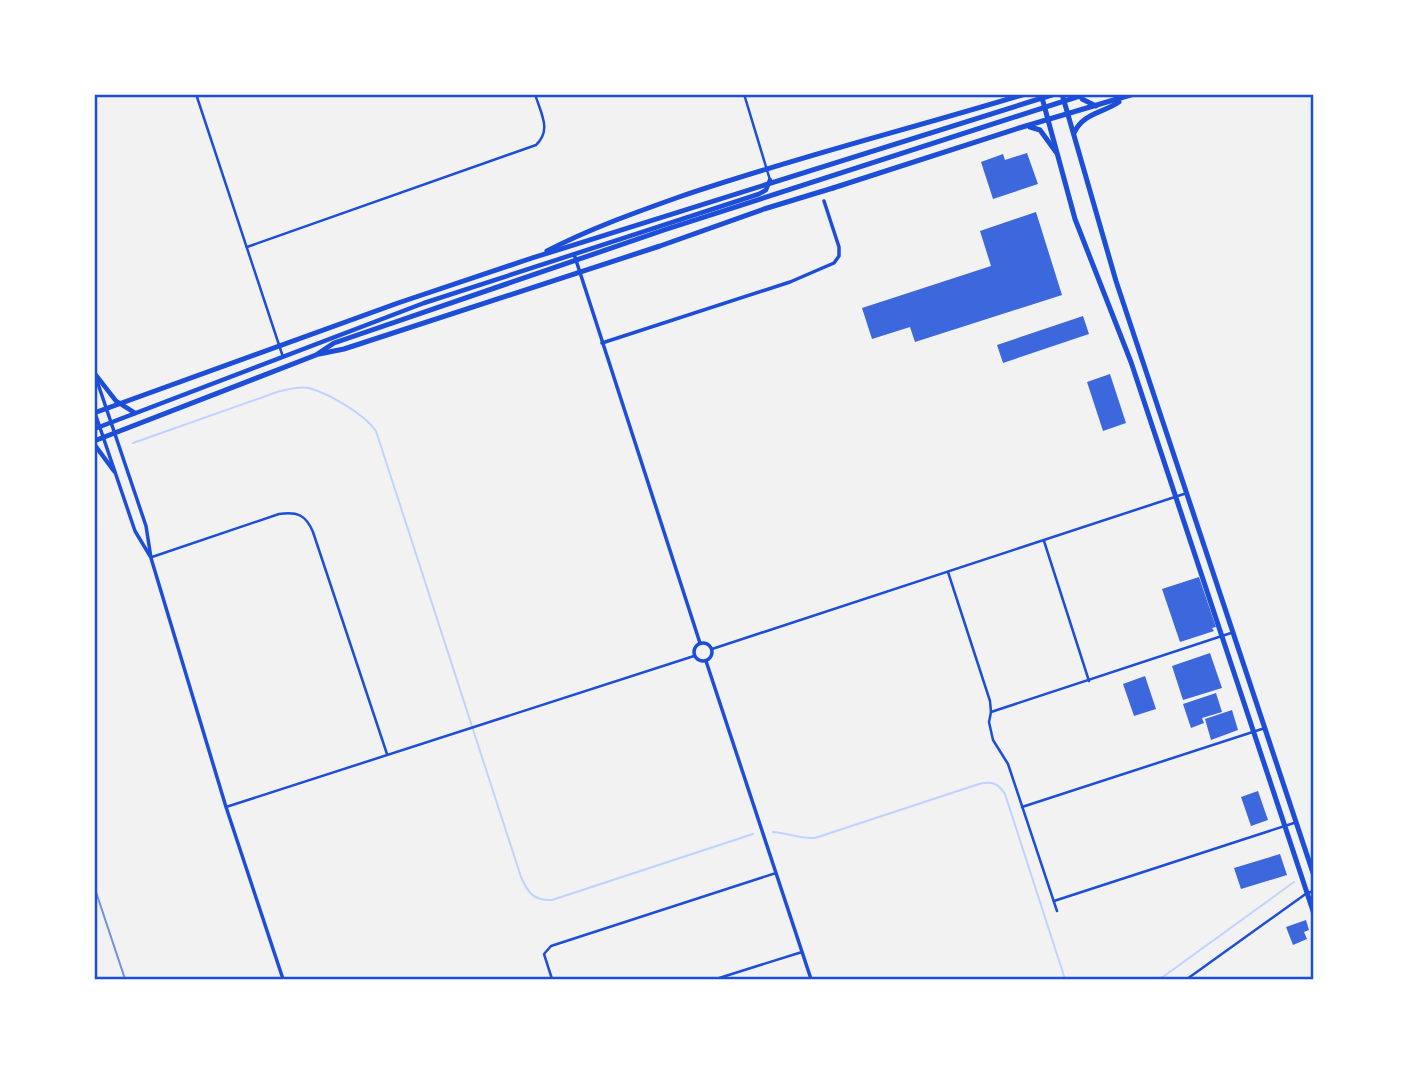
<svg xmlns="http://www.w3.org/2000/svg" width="1408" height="1074" viewBox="0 0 1408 1074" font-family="Cabin,sans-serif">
<rect width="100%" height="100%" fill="#f2f2f2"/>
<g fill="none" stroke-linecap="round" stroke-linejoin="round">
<g stroke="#bfd3fe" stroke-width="2">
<path d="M133 443 280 391C290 389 300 386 309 388 330 394 364 414 376 431L521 877C528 893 534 901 552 900L753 834"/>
<path d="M773 832C789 833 798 839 815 838L979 784C992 781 998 783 1005 794L1065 979"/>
<polyline points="1160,979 1294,882"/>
</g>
</g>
<g fill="#3d67dc">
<polygon points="1027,153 1038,184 993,199 981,162 1003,154 1005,160"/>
<polygon points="1036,212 1062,295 915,342 910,327 872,339 862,308 991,266 980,231"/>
<polygon points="1083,316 1089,334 1003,363 997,345"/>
<polygon points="1110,374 1126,423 1103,431 1087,382"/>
<polygon points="1199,577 1216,627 1212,628 1214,631 1180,642 1162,589"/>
<polygon points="1210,653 1222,688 1183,700 1172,666"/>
<polygon points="1145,676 1156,709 1134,716 1123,684"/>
<polygon points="1216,693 1222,712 1202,718 1204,723 1191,728 1183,704"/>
<polygon points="1232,710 1238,730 1211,740 1205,719"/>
<polygon points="1258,791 1268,820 1251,826 1241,797"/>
<polygon points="1280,854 1287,875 1241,889 1234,868"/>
<polygon points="1306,920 1309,930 1304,932 1307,939 1293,945 1286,927"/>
</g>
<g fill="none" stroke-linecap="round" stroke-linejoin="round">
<g stroke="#1d4ed8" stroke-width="2.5">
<polyline points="196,94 283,357"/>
<polyline points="744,94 770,180"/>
<path d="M247 247 536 145C552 130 541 114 535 94"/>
<polyline points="1044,541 1089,681"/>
<path d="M152 557 279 514C297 511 306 515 313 532L387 754"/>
<polyline points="948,572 990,701 991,712 989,722 993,740 1008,764 1057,911"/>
<polyline points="712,649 1187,493"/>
<polyline points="991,712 1231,633"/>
<polyline points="226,807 694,656"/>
<polyline points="1022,807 1265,728"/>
<polyline points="1054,901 1294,823"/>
<polyline points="552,979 544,954 551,946 776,873"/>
<polyline points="716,979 802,952"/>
<polyline points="1187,979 1307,893 1314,891"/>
</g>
<g stroke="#1d4ed8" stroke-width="3.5">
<polyline points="574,254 700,643"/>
<polyline points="602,343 790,282 834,263 839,256 839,247 824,201"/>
<polyline points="94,372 146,526 151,558 226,807 283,979"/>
<polyline points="95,413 135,531 150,556"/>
<circle cx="703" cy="652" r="9"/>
<polyline points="706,661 811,979"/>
</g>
<g stroke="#1d4ed8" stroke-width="4.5">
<polyline points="95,374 116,401 135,413"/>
<polyline points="94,429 424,303 759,194 766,190 770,180"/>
<polyline points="94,444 114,471"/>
</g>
<g stroke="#1d4ed8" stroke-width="5">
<polyline points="1041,94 1075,219 1131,362 1314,914"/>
<polyline points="1062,94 1116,281 1314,876"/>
<polyline points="1081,94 1082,99 1096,106"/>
<polyline points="1030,127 1040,130 1056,152"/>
<path d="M1074 133C1083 113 1103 113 1119 102"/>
<polyline points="833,188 1019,128 1134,94"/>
</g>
<g stroke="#1d4ed8" stroke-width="5">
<path d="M547 251C589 229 634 213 679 197 793 158 910 129 1025 94"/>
<polyline points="319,354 344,349 660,246 764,209 833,188"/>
<polyline points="94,413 398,303 532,258 1055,94"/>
<polyline points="94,441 316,355 334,343 664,230 1086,94"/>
</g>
<polyline stroke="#7290e2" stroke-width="2" points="94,886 125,979"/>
</g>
<rect width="1408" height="1074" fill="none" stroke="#ffffff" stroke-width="192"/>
<rect x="96" y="96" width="1216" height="882" fill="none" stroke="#1d4ed8" stroke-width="2.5"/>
</svg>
